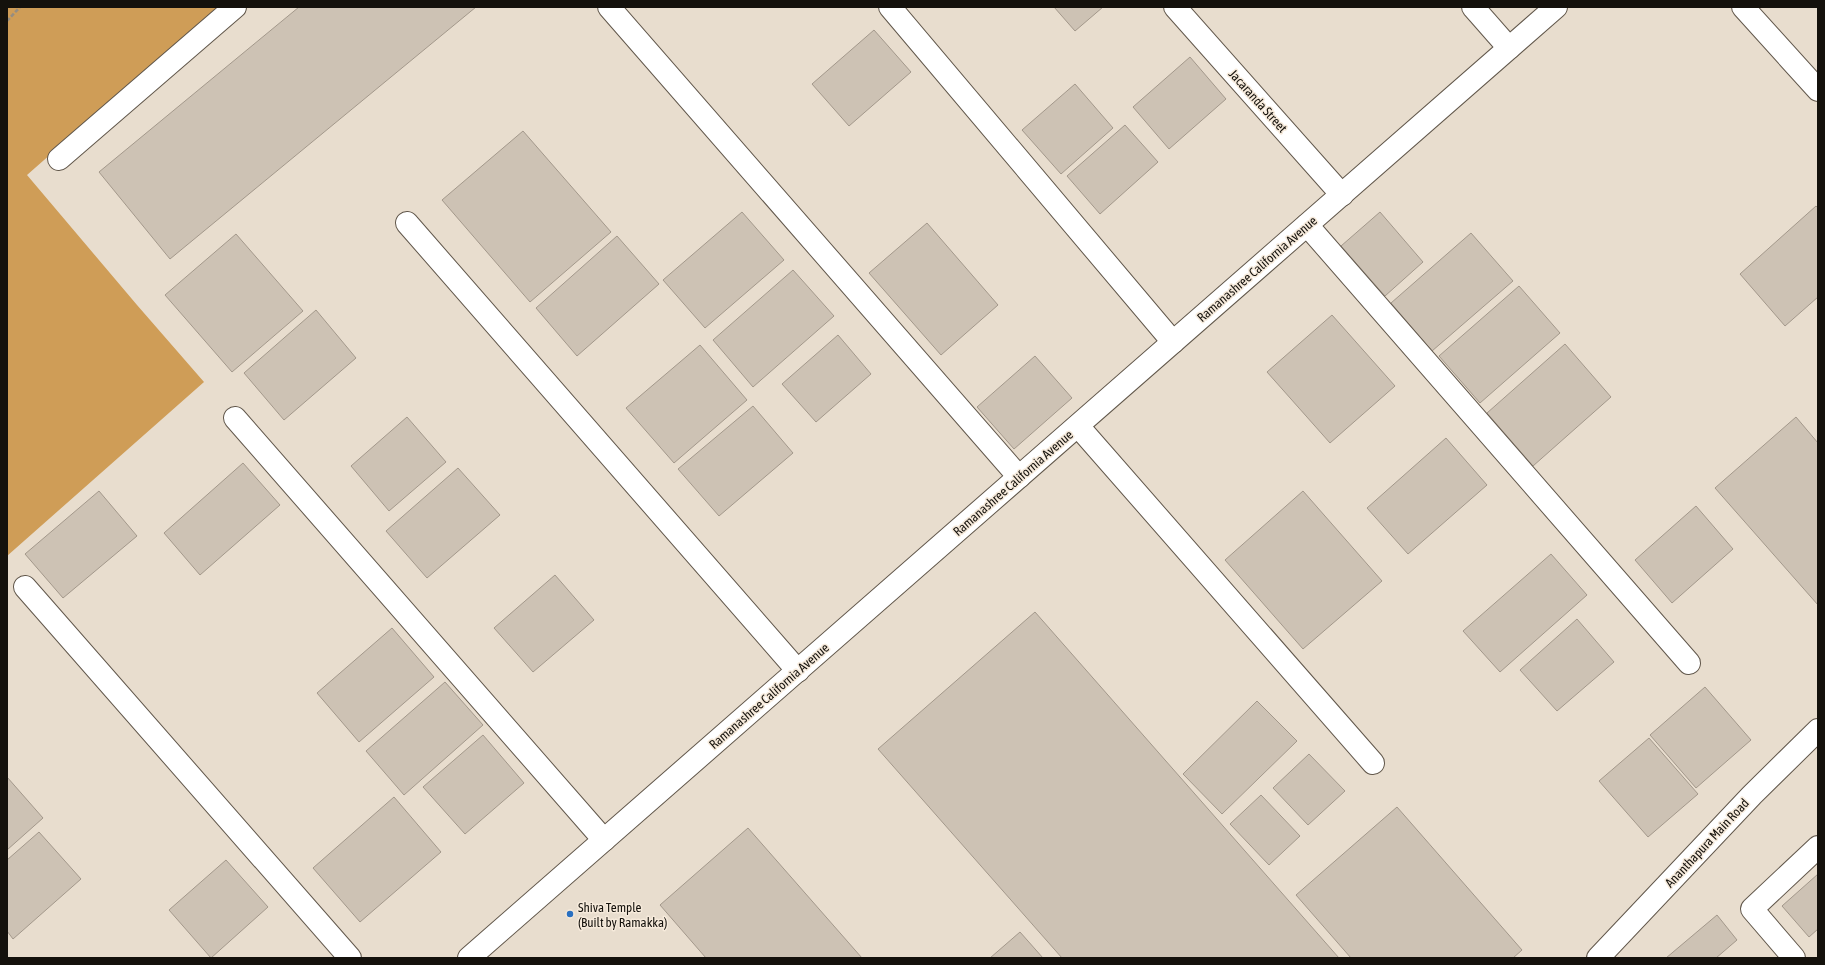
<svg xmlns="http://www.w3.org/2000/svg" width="1825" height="965" viewBox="0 0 1825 965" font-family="'Asap Condensed',sans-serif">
<rect width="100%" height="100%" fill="#e8ddce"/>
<polygon fill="#cf9d57" points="7,7 218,7 27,175 137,305 204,382 7,556"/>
<g fill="#cdc2b4" stroke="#a3988b">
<polygon points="299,7 476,7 170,259 99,172"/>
<polygon points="1054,7 1103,7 1075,31"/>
<polygon points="874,30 911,72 849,126 812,84"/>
<polygon points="1190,57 1226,99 1169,149 1133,107"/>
<polygon points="1075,84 1113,128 1061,174 1022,130"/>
<polygon points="1125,125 1158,162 1100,214 1067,176"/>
<polygon points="523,131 611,232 530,302 442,200"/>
<polygon points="1816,206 1818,208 1818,297 1785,326 1740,274"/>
<polygon points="742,212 784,260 705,328 663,280"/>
<polygon points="1380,212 1423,262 1385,296 1341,246"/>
<polygon points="927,223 998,305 941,355 869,273"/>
<polygon points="1471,233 1513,281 1432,351 1391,303"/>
<polygon points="236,234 303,311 232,372 165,295"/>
<polygon points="617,236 659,284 577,356 536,308"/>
<polygon points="793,270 834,316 753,387 713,340"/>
<polygon points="1519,286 1560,333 1480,403 1439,356"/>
<polygon points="316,310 356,358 284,420 244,373"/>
<polygon points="1332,315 1395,386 1330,443 1267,372"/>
<polygon points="838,335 871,374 816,422 782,384"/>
<polygon points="1565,344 1611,397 1533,466 1487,413"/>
<polygon points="700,345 747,400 674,463 626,408"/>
<polygon points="1035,356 1072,398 1014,449 977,407"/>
<polygon points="753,406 793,453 719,516 678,469"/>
<polygon points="407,417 446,462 389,511 351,466"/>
<polygon points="1796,417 1818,443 1818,605 1715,488"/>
<polygon points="1446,438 1487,485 1408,554 1367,508"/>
<polygon points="243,463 280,505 200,575 164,533"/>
<polygon points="458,468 500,515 427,578 386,531"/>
<polygon points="99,491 137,536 63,598 25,554"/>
<polygon points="1303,491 1382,581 1303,649 1225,560"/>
<polygon points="1696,506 1733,549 1672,603 1635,560"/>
<polygon points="1551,554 1587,595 1500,672 1463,631"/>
<polygon points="555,575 594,620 533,672 494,628"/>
<polygon points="1035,612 1339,958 1062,958 878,749"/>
<polygon points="1577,619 1614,662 1557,711 1520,670"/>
<polygon points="392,628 434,677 359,742 317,693"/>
<polygon points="445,682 483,725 404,795 366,751"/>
<polygon points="1705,687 1751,740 1696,788 1650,735"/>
<polygon points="1257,701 1297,741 1222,814 1183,774"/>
<polygon points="483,735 524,783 465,834 423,787"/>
<polygon points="1649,738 1698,794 1648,837 1599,781"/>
<polygon points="1309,754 1345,791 1308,825 1273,788"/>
<polygon points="7,777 43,818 7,850"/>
<polygon points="1261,795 1300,836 1269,865 1230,824"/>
<polygon points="394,797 441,852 360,922 313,868"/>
<polygon points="1397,807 1522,950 1513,958 1351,958 1296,895"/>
<polygon points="748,828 862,958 706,958 660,905"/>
<polygon points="39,832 81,879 13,939 7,931 7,860"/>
<polygon points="226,860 268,907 211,958 169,910"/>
<polygon points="1818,874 1818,929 1809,937 1782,906"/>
<polygon points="1717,915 1737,940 1716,958 1666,958"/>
<polygon points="1020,932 1043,958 990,958"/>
</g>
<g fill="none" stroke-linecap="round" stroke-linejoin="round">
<g stroke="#61574b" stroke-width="24">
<g id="minor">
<polyline points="609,7 1019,477"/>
<polyline points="890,7 1173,342"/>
<polyline points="1175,7 1342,195"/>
<polyline points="1473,7 1509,48"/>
<polyline points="1743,7 1818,90"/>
<polyline points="59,159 235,7"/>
<polyline points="407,223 798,671"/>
<polyline points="1307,225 1689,663"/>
<polyline points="235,418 604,840"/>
<polyline points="1078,426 1373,763"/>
<polyline points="25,587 350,958"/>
<polyline points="469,958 1556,7"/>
<polyline points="1598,958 1752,795 1818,730"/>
<polyline points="1794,958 1752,909 1818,847"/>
</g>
</g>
<polyline stroke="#958d82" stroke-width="2.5" stroke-dasharray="4 2" stroke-linecap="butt" points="7,21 20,7"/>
<use href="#minor" stroke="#fff" stroke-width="22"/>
</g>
<circle fill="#286fc0" stroke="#f6eadb" stroke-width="1.5" cx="570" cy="914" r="4"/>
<g text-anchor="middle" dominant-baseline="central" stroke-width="3" stroke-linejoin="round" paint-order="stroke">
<g font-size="13" fill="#14110c" stroke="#f6eadb">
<text transform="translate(1258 101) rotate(48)">Jacaranda Street</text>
<text transform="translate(1257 269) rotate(-41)">Ramanashree California Avenue</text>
<text transform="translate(1013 483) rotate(-41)">Ramanashree California Avenue</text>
<text transform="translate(769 696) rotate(-41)">Ramanashree California Avenue</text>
<text transform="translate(1707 843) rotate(-47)">Ananthapura Main Road</text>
</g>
<g font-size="13" fill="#14110c" stroke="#f6eadb" text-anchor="start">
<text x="578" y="907">Shiva Temple<tspan x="578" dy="15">(Built by Ramakka)</tspan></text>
</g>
</g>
<rect width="1825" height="965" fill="none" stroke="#14110c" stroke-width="16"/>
</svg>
